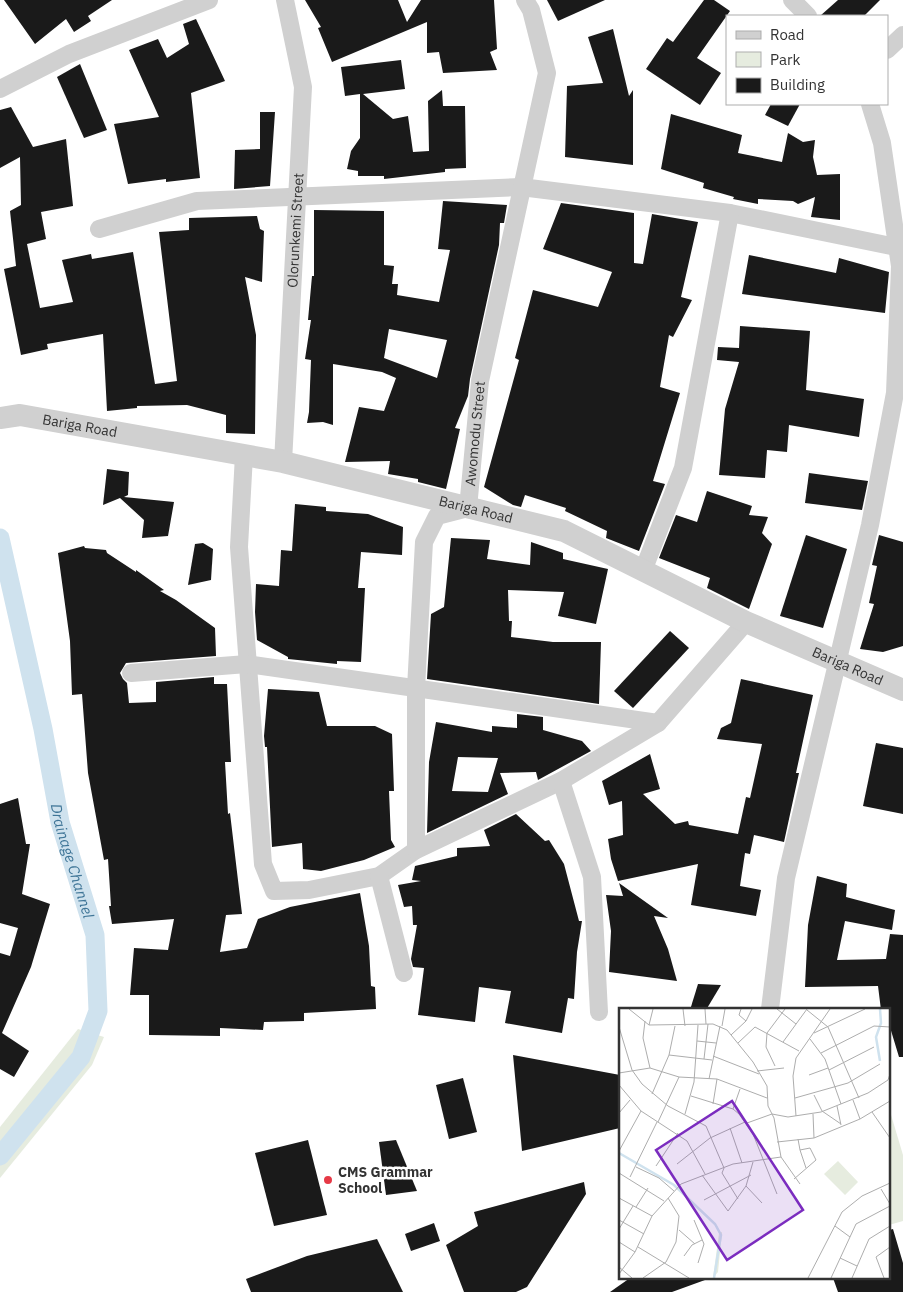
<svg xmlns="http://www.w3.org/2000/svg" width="903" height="1292" viewBox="0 0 903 1292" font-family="'IBM Plex Sans',sans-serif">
<rect width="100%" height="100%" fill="#fff"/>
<g fill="#e6ecdf">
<polygon points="78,1029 104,1037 92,1065 0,1178 0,1127"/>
<polygon points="889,1108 903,1155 903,1221 889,1225"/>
</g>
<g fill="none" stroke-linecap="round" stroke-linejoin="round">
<path stroke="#cfe2ee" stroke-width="19" id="s1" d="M0 538 43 729 60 822 95 935 98 1011 81 1057 0 1156"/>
</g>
<g fill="#1a1a1a" fill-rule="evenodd">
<polygon points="4,0 112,0 88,16 91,21 74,32 66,19 35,44"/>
<polygon points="305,0 398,0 407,22 421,0 494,0 497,49 490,52 497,70 443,73 439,52 427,53 427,22 332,62 318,28 321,27"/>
<polygon points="547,0 605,0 558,21"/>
<polygon points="704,0 714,0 730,11 697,58 721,73 700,105 646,69 667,38 673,42"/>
<polygon points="838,0 880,0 864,16 820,16"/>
<polygon points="196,19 225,81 191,93 200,178 166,182 166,179 128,184 114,124 159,117 129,50 158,39 167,58 189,44 183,24"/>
<polygon points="613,29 629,96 633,90 633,165 565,157 567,86 603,83 588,37"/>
<polygon points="401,60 405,89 363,94 393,119 408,116 413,152 429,151 428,101 442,90 443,106 465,106 466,168 445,169 445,172 384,179 384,176 358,176 358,171 347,169 351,151 360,138 360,94 345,96 341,67"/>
<polygon points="80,64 107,130 84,138 57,77"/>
<polygon points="771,104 800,104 788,126 765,115"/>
<polygon points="11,107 33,147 66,139 73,206 41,212 46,239 27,244 40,308 73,302 62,260 91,254 92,259 133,252 155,384 177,381 159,232 189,230 189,218 257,216 260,229 264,231 262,282 245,277 256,335 255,434 226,433 226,415 187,405 137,406 137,408 107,411 103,334 47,344 48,349 21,355 4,269 16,266 10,211 21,205 20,157 0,168 0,110"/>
<polygon points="260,112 275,112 270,186 234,189 235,150 260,149"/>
<polygon points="671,114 742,135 738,153 782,162 788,133 803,142 815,140 813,157 817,175 840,174 840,220 811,217 815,197 798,204 793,201 758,199 758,204 733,199 734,197 703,188 704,183 661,169"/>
<path d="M443 201 507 205 504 223H500L499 245 470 379 468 396 455 428 460 429 446 489 418 482V479L388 474 390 461 345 462 359 407 384 411 396 378 382 372 333 364V425L323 422 307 423 309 412 311 360 305 359 311 320H308L312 276H314V210L384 211V265L394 266 392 284H398L397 295 439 302 450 250 438 249ZM389 329 447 340 437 378 384 358Z"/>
<polygon points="561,203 634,213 634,263 643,264 652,214 698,222 681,297 692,300 673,337 669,335 660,387 680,393 653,481 665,484 639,551 606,538 607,531 565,511 566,508 525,495 521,507 513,505 484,487 519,360 515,358 533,290 598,307 612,272 543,249"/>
<polygon points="749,255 836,273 839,258 889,272 885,313 742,294"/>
<polygon points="740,326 810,331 806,390 864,399 859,437 789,425 787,452 767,450 765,478 719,475 725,409 739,362 717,360 718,347 739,348"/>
<polygon points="107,469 129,472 128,495 124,497 174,502 168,536 142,538 144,520 120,498 103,505"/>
<polygon points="809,473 868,481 862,510 805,503"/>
<polygon points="707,491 752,506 749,515 768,517 762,533 772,544 749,609 707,588 710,578 659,558 676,515 697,522"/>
<polygon points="295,504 326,507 326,511 368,514 403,527 402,555 361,552 358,588 365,588 361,662 337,661 337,664 288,659 288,657 257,640 255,612 256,584 279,586 281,550 292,551"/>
<polygon points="806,535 847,549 823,628 780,616"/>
<polygon points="879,535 903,542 903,646 883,652 860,649 874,604 869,603 877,566 872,565"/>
<polygon points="451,538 490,540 487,559 530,565 531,542 563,553 563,559 608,569 596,624 558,616 564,592 508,590 509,621 512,621 511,637 553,642 601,642 599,704 427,679 431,614 444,607"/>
<polygon points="203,543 213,549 211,580 188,585 195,544"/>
<polygon points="84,546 85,548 106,550 107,553 136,572 136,570 164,590 160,591 176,600 215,628 216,656 126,663 120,673 123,679 127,683 129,703 156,702 156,682 214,677 214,684 227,684 231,762 225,762 228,814 230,813 242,914 226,915 220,952 247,948 258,919 290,907 360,893 369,946 371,986 375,987 376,1009 304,1013 304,1021 264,1022 263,1030 220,1028 220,1036 149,1035 149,995 130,995 134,948 168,950 174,919 112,924 109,906 111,906 108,859 104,860 88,773 82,694 72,695 70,641 58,553"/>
<polygon points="670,631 689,648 633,708 614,691"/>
<polygon points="741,679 813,695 796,773 799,773 784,842 754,835 750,854 745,853 740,886 761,890 756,916 691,905 698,864 618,881 611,859 608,839 623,835 622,801 609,805 602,781 650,754 660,789 643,794 675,824 688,821 689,825 738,834 746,797 750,798 762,744 717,739 721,728 731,723"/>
<polygon points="268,689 319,692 327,726 375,726 392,734 394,791 389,791 391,840 395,847 364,860 321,871 303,869 302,843 272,847 267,747 265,747 264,736"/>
<path d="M517 714 543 717V730L582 741 591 751 538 780 536 772 500 773 508 794 427 833 429 762 436 722 492 732V726L517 728ZM458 757 498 758 488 792 452 791Z"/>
<polygon points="876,743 903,748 903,814 863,806"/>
<polygon points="18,798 26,844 30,844 22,894 50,904 31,967 2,1033 29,1051 14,1077 0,1069 0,953 10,956 18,928 0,923 0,804"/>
<polygon points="516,814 545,841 549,840 564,864 579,921 582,921 577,952 574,999 568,998 562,1033 505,1023 511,991 479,987 475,1022 418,1015 424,968 413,967 411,959 417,925 413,925 412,906 404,907 398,885 421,881 412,880 415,866 457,856 457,848 490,846 484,830"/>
<polygon points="817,876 847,884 846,897 895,910 892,930 845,921 837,960 886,959 890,934 903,935 903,1057 899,1057 889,1024 889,1010 881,1010 878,986 805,987 808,925"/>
<polygon points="619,883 668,918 654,916 668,949 677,981 609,972 611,931 606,895 623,896"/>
<polygon points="698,984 721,985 706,1010 690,1010"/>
<polygon points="513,1055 620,1075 620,1128 522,1151"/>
<polygon points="463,1078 477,1132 449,1139 436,1085"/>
<polygon points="308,1140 327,1215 274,1226 255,1153"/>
<polygon points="396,1140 417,1191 386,1195 379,1142"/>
<polygon points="584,1182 586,1194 527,1287 516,1292 464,1292 446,1245 478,1226 474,1212"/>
<polygon points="434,1223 440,1241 411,1251 405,1234"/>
<polygon points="893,1229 903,1263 903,1292 838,1292 833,1278 889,1278 889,1230"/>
<polygon points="377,1239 403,1292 251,1292 246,1279 307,1256"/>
<polygon points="630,1278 705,1278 705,1280 672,1292 610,1292"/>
</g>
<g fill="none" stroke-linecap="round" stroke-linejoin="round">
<g stroke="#d0d0d0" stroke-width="18">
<polyline points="792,0 808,16"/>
<polyline points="887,50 903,35"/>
<polyline points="0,89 69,54 209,0"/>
<polyline points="99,229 197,201 521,187 730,213 896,247"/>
<polyline points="244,455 239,547 263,864 274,891 309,890 379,876 416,850 561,781 658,723 746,622"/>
<path id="s2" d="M283 462 303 87 285 0"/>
<polyline points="643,571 683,468 730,213"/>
<polyline points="131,673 247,664 658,723"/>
<polyline points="561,781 592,877 599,1012"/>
<path id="s3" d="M416 850V688L424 542 437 516 468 508 480 381 547 73 531 10 525 0"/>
<polyline points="379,876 404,973"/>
<polyline points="770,1009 786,878 870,525 895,393 900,266 882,143 870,104"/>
</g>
<path stroke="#d0d0d0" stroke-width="22" id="s4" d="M0 418 20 415 283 462 564 531 746 622 903 690"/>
</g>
<circle fill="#e63946" stroke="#fff" stroke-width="2" cx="328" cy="1180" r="5"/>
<g text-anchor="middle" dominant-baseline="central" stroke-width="5" stroke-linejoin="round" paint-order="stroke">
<g font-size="14" fill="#333" stroke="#fff">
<text stroke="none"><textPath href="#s2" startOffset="232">Olorunkemi Street</textPath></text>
<text stroke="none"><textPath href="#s4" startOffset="81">Bariga Road</textPath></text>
<text stroke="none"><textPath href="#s3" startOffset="444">Awomodu Street</textPath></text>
<text stroke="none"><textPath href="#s4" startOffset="486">Bariga Road</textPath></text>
<text stroke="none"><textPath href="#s4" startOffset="891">Bariga Road</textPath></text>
</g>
<g font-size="14" font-weight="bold" fill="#333" stroke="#fff" text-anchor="start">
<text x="338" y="1172">CMS Grammar<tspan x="338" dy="16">School</tspan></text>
</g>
<g font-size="15" font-style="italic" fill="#3f7597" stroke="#fff">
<text stroke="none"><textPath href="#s1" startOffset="331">Drainage Channel</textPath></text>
</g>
</g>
<g transform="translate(619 1008)">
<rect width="271" height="271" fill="#fff"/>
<path d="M219 153 239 174 226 187 205 166ZM103 224 99 264 94 270 100 225Z" fill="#e6ecdf"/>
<path fill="none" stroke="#cfe2ee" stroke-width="2.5" d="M261 53 257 29 262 15 261 1M0 145 55 177 96 216 102 227 95 270"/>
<path fill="none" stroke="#adadad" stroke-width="1" d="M10 1 30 17M64 1 66 18M86 1 87 16M122 1 120 7 127 13M158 1 177 16M188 2 209 19 240 90M26 13 24 30 31 60M30 17 94 16 108 22 134 54 148 78 149 98 155 110 162 149 181 176M30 17 34 1M103 18 106 1M0 19 13 62 23 76 49 98 87 118 105 160 103 165 119 191M195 25 246 1M112 27 127 13 133 1M191 31 206 51 222 96M78 33 97 35M164 34 188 1M119 35 136 19 180 43M202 45 255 18 271 19M50 47 93 52M94 48 140 66M85 51 89 16M156 58 147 39 148 25 166 1M210 62 255 39M138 63 165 60M0 65 31 60 60 69 98 71 148 90M190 67 209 60M90 71 101 18M0 77 22 103 68 133 86 166M33 86 50 47 56 18M195 87 203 103 222 116M72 88 114 101 120 106 134 126 158 186M176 90 229 75 261 56M234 92 241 111M94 96 98 71M218 98 222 117M114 101 121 81M253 104 271 130M0 105 11 92M66 106 75 74 79 17M194 106 195 130M177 108 174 68 177 50 211 1M39 114 60 69M128 115 153 106 169 109 202 104 249 85 269 72 271 66M111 120 123 155M158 134 195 130 241 111 271 93M181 142 187 160M0 143 22 103M58 156 91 130 126 114M37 158 59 125M17 159 40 170 55 183M0 165 45 193M83 167 109 203 127 178 134 154M11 169 38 114M175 171 197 152 191 140 181 142 179 131M127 178 143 195M262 181 271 196M0 190 33 208M85 192 132 167M17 199 29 180M0 212 25 226M75 212 85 236 79 255M216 218 231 229M0 221 14 198M60 222 76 236M0 234 16 244M19 239 70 270M65 248 73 237 83 232M221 250 238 258M0 259 13 270M0 266 16 244 33 208 62 176 114 156 162 149M24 270 47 254 57 234 60 208 49 190M189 270 223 204 243 188 271 175M212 270 237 216 271 198M233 270 250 231 271 218M265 270 257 249 271 239"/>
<path fill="#7b2cbf" fill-opacity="0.15" stroke="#7b2cbf" stroke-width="2.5" d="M113 93 184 202 108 252 37 142Z"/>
<rect width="271" height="271" fill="none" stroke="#333" stroke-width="2.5"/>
</g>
<rect x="726" y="15" width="162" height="90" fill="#ffffff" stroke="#adadad"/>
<rect x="736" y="31" width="25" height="8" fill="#d0d0d0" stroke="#adadad"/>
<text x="770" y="40" font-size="15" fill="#333333">Road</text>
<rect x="736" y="52" width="25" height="15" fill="#e6ecdf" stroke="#adadad"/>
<text x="770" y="65" font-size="15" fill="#333333">Park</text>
<rect x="736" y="78" width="25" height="15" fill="#1a1a1a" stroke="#adadad"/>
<text x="770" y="90" font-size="15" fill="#333333">Building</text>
</svg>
